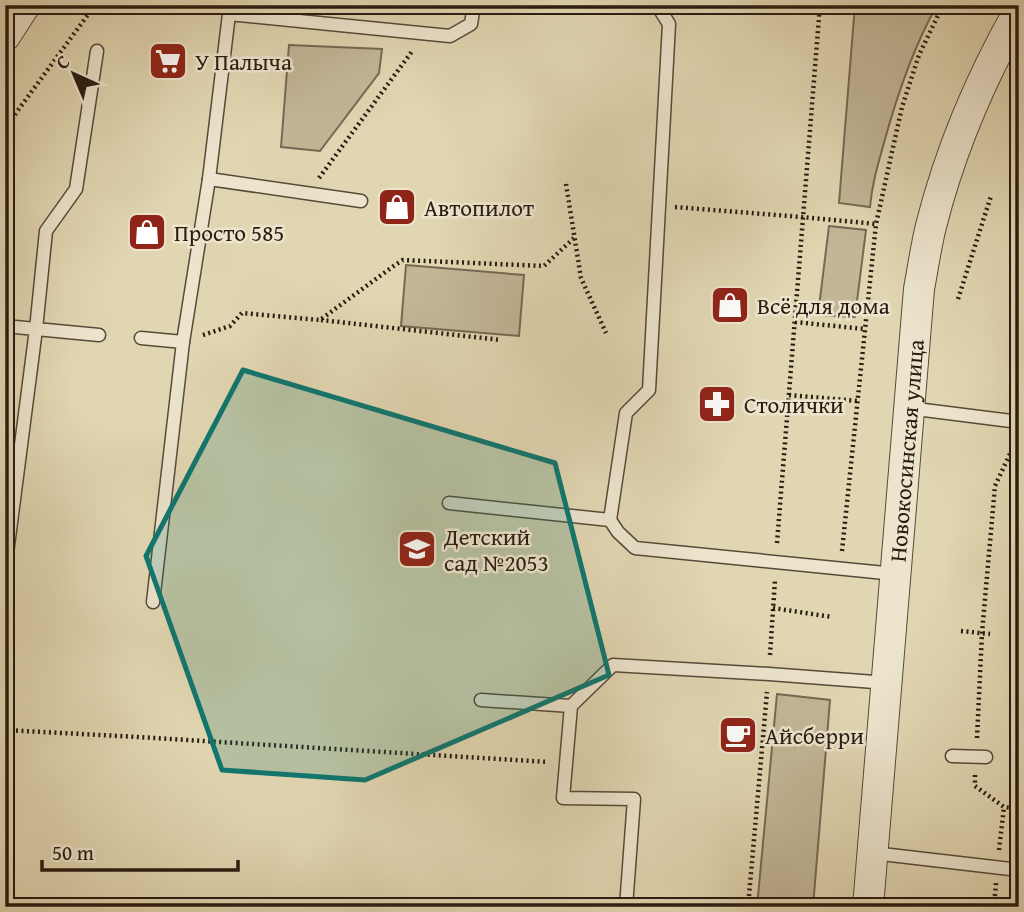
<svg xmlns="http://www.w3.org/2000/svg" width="1024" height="912" viewBox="0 0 1024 912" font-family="'Gentium Book Plus',serif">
<rect width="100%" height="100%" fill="#e1d6b2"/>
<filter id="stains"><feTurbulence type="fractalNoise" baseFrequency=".00286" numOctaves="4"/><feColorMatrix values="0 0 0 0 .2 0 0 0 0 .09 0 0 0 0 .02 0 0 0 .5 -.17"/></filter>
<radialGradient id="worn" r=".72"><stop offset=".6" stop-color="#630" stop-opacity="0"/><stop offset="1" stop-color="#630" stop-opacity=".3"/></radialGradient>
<g fill="#c2b697" stroke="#756954" stroke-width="2">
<path d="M855 5H937C913 48 897 95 884 143 878 164 872 184 870 207L839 203Z"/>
<polygon points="289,45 382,49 379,73 320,151 281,147"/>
<polygon points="829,226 866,230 855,317 818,315"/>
<polygon points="406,265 524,275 519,336 401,326"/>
<polygon points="777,694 830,700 813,907 757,907"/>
</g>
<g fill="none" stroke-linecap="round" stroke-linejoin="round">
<g stroke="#564a39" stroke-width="15">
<g id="service">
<polyline points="657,5 669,24 649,390 626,413 610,520 618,532 635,548 895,574"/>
<polyline points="97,51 76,189 46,231 36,329 99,335"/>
<polyline points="209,179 361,201"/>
<polyline points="5,326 36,329 5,569"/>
<polyline points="141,338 183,342 209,179 229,14 450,36 471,24 474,5"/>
<polyline points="908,408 1019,422"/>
<polyline points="449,503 610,520"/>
<polyline points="153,602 183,342"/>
<polyline points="481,700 571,706"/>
<polyline points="952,756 986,757"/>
<polyline points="873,853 1019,870"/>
<polyline points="626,907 634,799 563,798 571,706 613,665 769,674 888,683"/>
</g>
</g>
<g stroke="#564a39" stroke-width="32">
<g id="tertiary">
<polyline points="5,36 25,5"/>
<path id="s1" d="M868 907 919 289C923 268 926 246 931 226 950 151 981 78 1019 11"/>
</g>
</g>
<g stroke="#281c11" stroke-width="4.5" stroke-dasharray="2 3.5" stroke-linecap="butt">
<polyline points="5,128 95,5"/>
<polyline points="319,178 413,50"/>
<polyline points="566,184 581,278 606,333"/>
<polyline points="675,207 802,217 876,224"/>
<polyline points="958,299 991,196"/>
<polyline points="321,320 501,340"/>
<polyline points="795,322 865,329"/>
<polyline points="203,335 230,326 242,313 320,320 395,265 403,260 544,266 574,238"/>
<polyline points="789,395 857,401"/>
<polyline points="777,543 820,5"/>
<polyline points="842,551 876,224 902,107 919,55 943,5"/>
<polyline points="773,608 832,617"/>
<polyline points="961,631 990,634"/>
<polyline points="770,655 775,580"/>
<polyline points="5,730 138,737 548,762"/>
<polyline points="977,738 982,633 995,486 1016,441"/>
<polyline points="975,775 975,786 1004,807 1019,809"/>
<polyline points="999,850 1004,807"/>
<polyline points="748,907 767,692"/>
<polyline points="994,907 996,883"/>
</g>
<use href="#service" stroke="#ece4cd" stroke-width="12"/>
<use href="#tertiary" stroke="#ece4cd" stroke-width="30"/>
</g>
<path fill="#0f766e" fill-opacity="0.2" stroke="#0f766e" stroke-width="5" stroke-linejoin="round" d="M243 370 555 463 609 675 365 780 222 770 146 556Z"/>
<defs>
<g id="supermarket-square" transform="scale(2.0125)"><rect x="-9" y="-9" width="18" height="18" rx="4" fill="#8f2418" stroke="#ece4cd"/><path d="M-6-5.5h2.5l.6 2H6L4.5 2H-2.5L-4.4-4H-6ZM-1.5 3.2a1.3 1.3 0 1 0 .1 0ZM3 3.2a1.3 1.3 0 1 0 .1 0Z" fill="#fff"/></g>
<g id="shop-square" transform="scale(2.0125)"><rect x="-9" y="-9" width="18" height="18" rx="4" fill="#8f2418" stroke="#ece4cd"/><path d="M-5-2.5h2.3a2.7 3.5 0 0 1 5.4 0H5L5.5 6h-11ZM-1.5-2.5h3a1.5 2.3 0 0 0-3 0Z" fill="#fff"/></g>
<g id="pharmacy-square" transform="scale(2.0125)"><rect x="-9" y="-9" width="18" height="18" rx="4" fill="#8f2418" stroke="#ece4cd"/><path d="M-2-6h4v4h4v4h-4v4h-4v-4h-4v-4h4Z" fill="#fff"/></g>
<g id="school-square" transform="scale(2.0125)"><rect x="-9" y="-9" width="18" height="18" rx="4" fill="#8f2418" stroke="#ece4cd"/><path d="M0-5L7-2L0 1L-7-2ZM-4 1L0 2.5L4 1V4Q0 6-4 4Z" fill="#fff"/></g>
<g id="cafe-square" transform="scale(2.0125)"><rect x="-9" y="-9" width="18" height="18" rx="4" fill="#8f2418" stroke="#ece4cd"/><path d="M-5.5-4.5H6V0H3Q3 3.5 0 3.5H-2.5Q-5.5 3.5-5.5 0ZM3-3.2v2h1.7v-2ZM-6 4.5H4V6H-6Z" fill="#fff"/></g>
</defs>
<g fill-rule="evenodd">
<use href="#supermarket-square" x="168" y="61"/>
<use href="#shop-square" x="397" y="207"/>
<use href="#shop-square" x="147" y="232"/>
<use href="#shop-square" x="730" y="305"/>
<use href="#pharmacy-square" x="717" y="404"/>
<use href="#school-square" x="417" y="549"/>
<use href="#cafe-square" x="738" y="735"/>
</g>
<g text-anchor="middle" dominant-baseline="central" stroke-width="5" stroke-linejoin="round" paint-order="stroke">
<g font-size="23" fill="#281c11" stroke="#ece4cd" text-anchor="start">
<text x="195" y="61">У Палыча</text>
<text x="424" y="207">Автопилот</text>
<text x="174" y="232">Просто 585</text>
<text x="757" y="305">Всё для дома</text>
<text x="744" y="404">Столички</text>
<text x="444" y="536">Детский<tspan x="444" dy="26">сад №2053</tspan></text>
<text x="765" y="735">Айсберри</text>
</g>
<g font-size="23" fill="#281c11" stroke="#ece4cd">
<text stroke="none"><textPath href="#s1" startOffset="458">Новокосинская улица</textPath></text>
</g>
</g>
<rect width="1024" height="912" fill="none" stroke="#e1d6b2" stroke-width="28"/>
<rect x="7" y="7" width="1010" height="898" fill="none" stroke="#281c11" stroke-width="3.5"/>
<rect x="14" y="14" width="996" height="884" fill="none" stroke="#281c11" stroke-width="2"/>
<g transform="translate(74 74) rotate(316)" stroke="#ece4cd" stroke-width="5" paint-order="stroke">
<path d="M0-5L12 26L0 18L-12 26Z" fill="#281c11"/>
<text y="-10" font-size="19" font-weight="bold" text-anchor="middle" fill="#281c11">С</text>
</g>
<path d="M42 860v10h196v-10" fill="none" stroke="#281c11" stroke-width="3.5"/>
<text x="52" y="860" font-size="21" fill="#281c11" stroke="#ece4cd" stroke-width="5" paint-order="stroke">50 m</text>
<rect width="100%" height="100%" filter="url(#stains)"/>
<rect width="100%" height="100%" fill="url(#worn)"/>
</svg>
